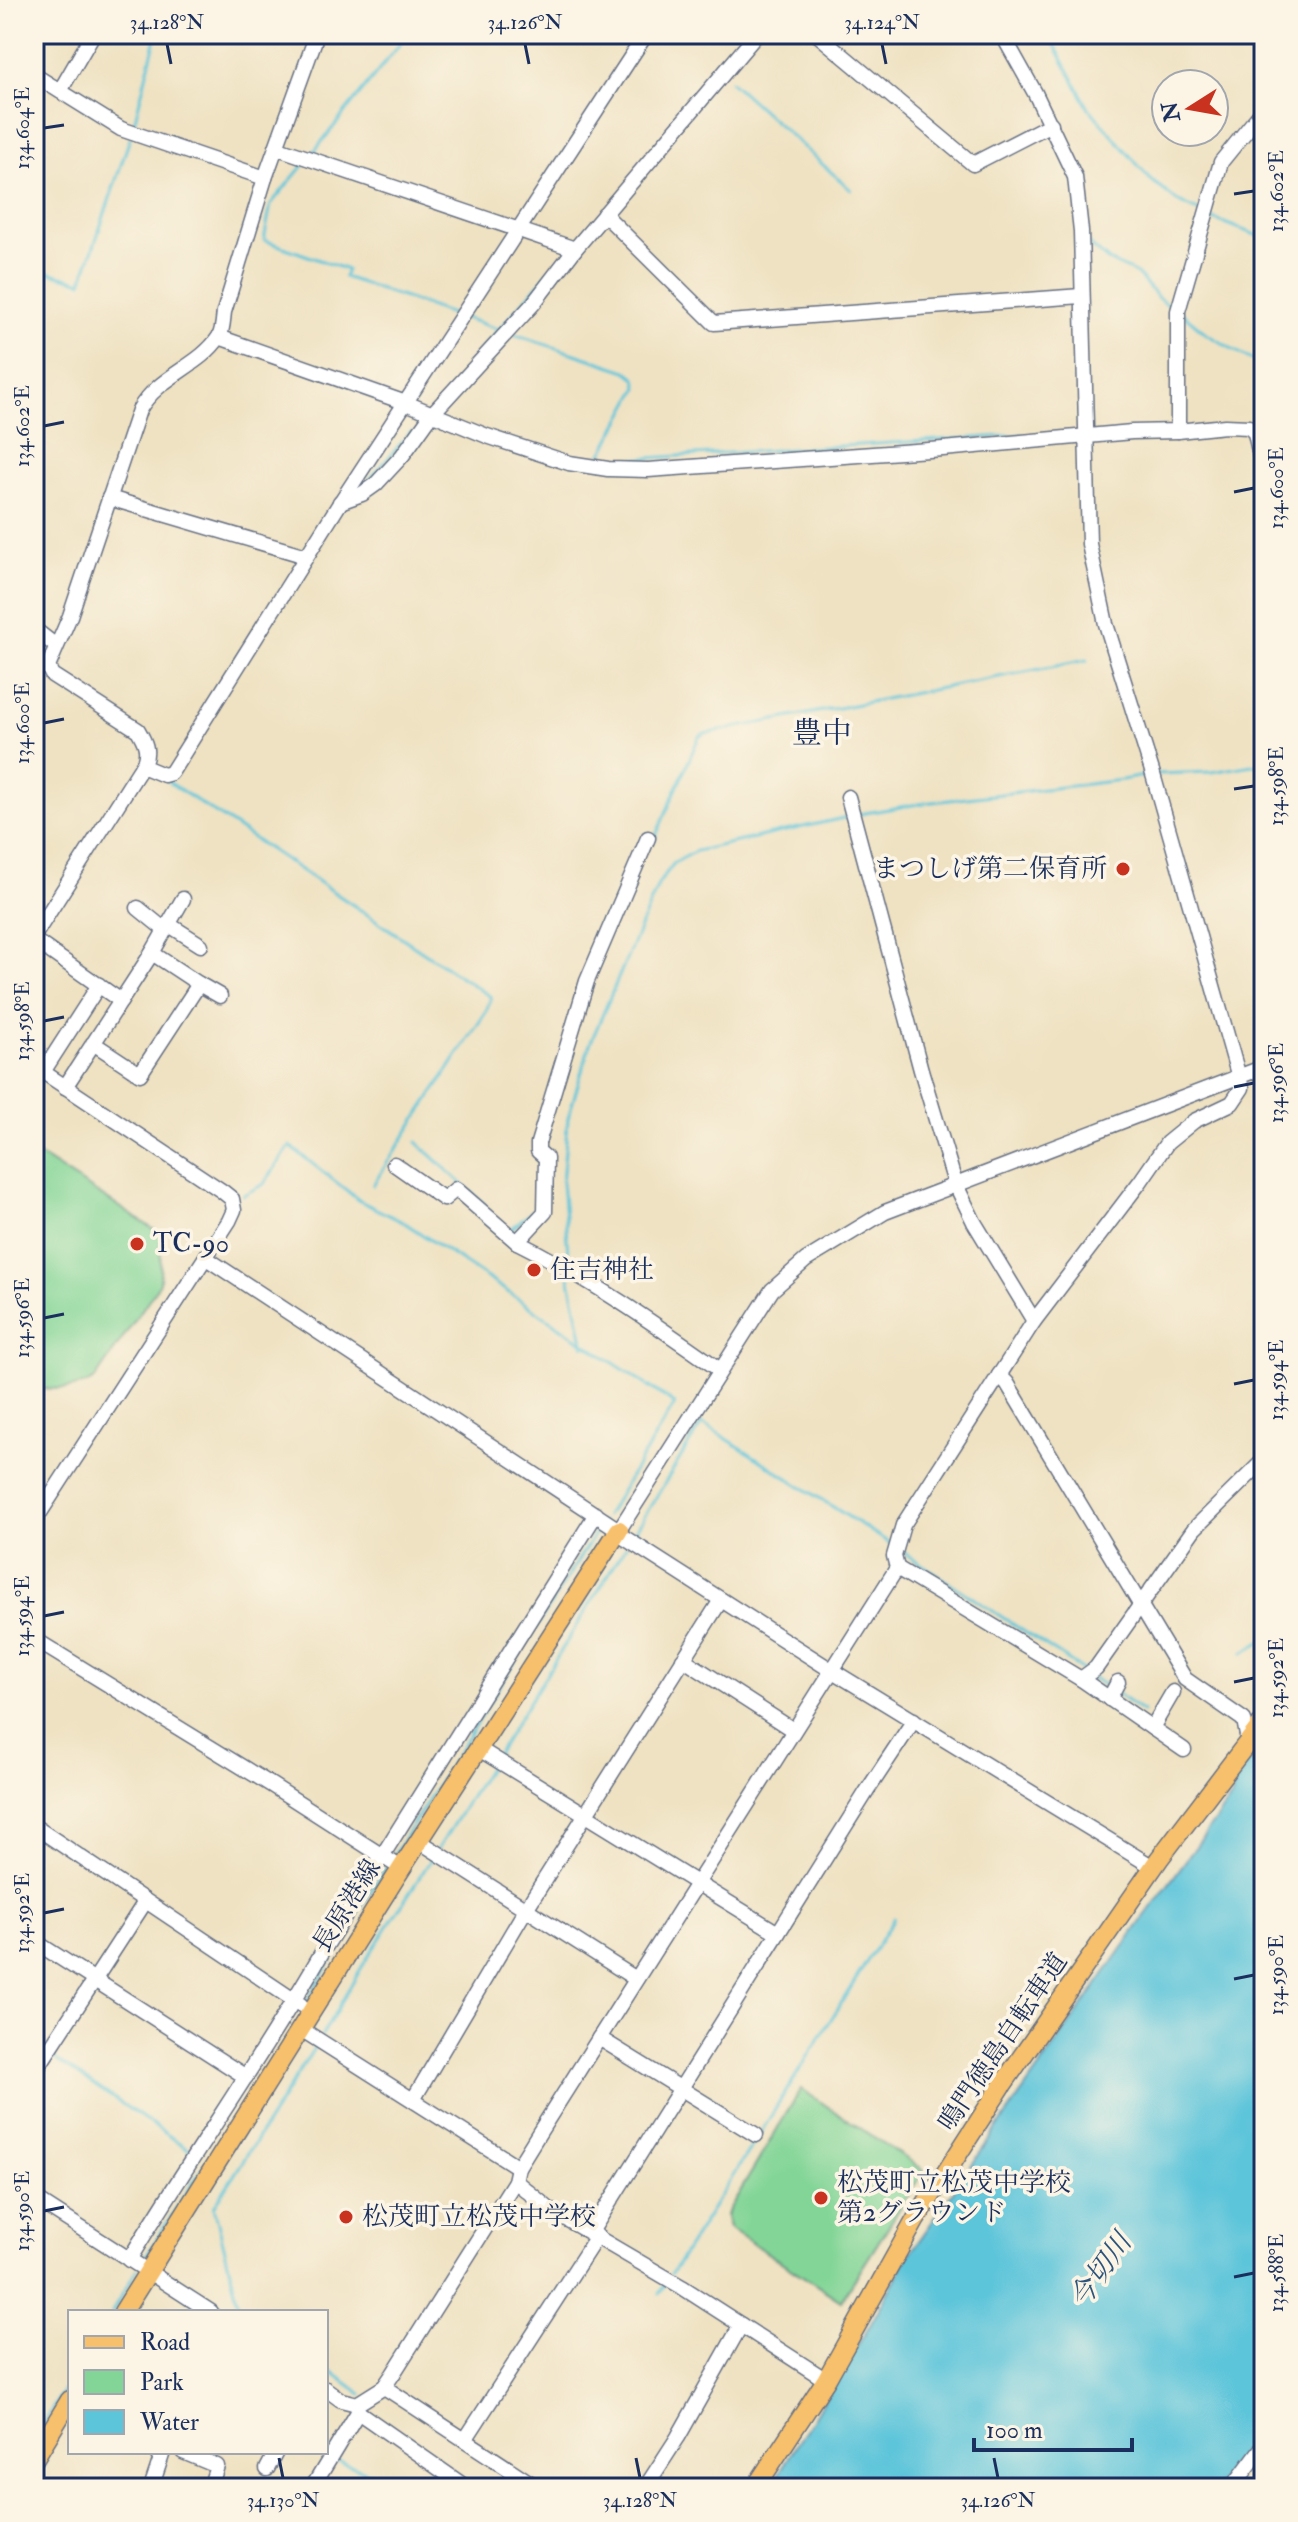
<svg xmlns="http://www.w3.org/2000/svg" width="1298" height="2522" viewBox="0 0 1298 2522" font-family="'IM FELL Double Pica','Noto Serif JP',serif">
<rect width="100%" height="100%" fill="#fcf5e5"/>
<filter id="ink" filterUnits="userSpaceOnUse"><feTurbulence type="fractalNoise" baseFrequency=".0125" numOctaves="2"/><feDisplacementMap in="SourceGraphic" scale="16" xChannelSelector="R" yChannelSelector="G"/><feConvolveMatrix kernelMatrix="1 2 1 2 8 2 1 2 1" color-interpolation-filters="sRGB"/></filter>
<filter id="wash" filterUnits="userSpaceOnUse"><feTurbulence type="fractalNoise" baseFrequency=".006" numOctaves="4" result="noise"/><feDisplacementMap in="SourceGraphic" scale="32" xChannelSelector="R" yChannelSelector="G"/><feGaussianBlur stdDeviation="1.8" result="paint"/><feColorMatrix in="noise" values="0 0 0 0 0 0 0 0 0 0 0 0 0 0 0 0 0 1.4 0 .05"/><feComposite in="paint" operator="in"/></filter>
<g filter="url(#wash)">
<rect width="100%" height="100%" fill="#efe2c2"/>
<g fill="#83d597" stroke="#4f827a" stroke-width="2">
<path d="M34 1152 161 1234 160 1283 95 1379C76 1391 56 1389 34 1388Z"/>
<polygon points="801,2089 924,2170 841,2301 729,2228 726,2215"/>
</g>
<polygon fill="#5dc5da" stroke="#3c7a9c" stroke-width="2" points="1264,1747 1264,2426 1216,2488 770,2488 869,2327 907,2258 1140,1923 1232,1797 1235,1777"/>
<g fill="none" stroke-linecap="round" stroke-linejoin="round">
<g stroke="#5dc5da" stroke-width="3">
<polyline points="1049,34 1088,107 1150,179 1177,201 1202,213"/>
<polyline points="730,81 851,190"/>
<polyline points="133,127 157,34"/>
<polyline points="312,154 408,34"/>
<polyline points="305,163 271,204 264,240 347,270 344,277 457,316"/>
<polyline points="1208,217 1264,238"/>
<polyline points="1089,244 1109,261 1137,274 1158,298 1173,308"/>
<polyline points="34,268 82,282 130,138"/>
<polyline points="1183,314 1208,335 1250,359 1264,363"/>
<polyline points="465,318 503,331"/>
<polyline points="514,334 627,371 636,378 638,388 598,461 1022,435"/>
<polyline points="468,365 550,271"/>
<polyline points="369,480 411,432"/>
<polyline points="1156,774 1212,772 1264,763"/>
<polyline points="167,781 491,997 486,1012 373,1185"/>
<polyline points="859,814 924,803 1122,780 1149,775"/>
<polyline points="654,840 699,737 703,734 1087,660"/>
<polyline points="417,1142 485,1205"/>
<polyline points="243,1195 264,1184 290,1146 360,1201 405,1223 675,1404 606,1516"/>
<polyline points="538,1196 539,1159"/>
<polyline points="511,1229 538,1207"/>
<polyline points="569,1264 562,1182 568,1118 590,1044 659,883 674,863 696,851 848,817"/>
<polyline points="569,1275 584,1346"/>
<polyline points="632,1536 702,1423 894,1546"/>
<polyline points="900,1550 1084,1671"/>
<polyline points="1243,1653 1264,1640"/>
<polyline points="1093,1678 1110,1689"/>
<polyline points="1117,1694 1143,1712"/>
<polyline points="497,1754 626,1546"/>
<polyline points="438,1849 491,1763"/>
<polyline points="392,1858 602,1522"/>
<polyline points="306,2003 363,1903 388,1865"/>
<polyline points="322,2035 366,1960 434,1855"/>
<polyline points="34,2045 44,2052"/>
<polyline points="51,2056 190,2150"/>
<polyline points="761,2132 894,1918"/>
<polyline points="141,2263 209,2158"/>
<polyline points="671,2274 757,2138"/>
<polyline points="659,2294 665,2284"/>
<polyline points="112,2312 137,2269"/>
<polyline points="242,2312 240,2310 214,2207 316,2045"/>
<polyline points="326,2368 362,2394"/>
<polyline points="34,2438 70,2380"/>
<polyline points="337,2460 407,2488"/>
</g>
</g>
</g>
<g filter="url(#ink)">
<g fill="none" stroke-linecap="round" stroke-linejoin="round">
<g stroke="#656e81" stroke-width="17">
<g id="minor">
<polyline points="817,34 973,164 1051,124"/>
<polyline points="34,75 121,129 265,178"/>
<polyline points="60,91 93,34"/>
<polyline points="278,148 575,249"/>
<polyline points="604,214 714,323 1081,296"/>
<polyline points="219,337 406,403 487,436 569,463 608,469 648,470 943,449 1132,432 1178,431 1225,426 1249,427 1255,433 1264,474"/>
<polyline points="1178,431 1178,311 1221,162 1264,109"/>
<polyline points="109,498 306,556"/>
<polyline points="340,502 362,494 376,484 402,456 432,414 533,304 575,249 757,34"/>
<polyline points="34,629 56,646"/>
<polyline points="142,766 164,775 171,773 340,503 646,34"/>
<polyline points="848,797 921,1070 955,1183 974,1222 1034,1321"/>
<path d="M648 838 587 981 538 1143V1151L546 1158 545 1212 517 1242C589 1278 655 1324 720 1370"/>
<polyline points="138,908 165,930"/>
<polyline points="168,924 201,945"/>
<path d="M34 936 144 763C149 750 145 742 138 730L52 675 48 667 70 616 139 410C158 376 199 367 219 337 223 330 223 319 224 312L265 178 317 34"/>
<polyline points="34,940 121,1001"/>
<polyline points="152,953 183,899"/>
<polyline points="199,984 220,996"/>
<polyline points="34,1066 222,1191 232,1199 234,1210 229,1221 34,1522"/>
<polyline points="43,1072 99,985"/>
<polyline points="65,1087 152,953 199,984 140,1074 93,1043"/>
<polyline points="394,1164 444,1199 456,1189 517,1242"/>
<polyline points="206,1258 619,1530 772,1290 806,1260 885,1212 1264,1067"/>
<polyline points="999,1375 1007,1383 1185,1679 1244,1720 1248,1741"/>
<polyline points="617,1533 831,1670 1153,1867"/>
<polyline points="897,1568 1081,1679 1184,1750"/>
<polyline points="34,1639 273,1786 401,1868"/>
<polyline points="683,1659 793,1730"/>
<polyline points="1081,1679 1096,1668 1194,1529 1264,1460"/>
<polyline points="1109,1699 1118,1682"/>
<polyline points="1152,1728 1173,1692"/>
<polyline points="479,1749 778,1933"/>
<polyline points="34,1826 301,2005"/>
<polyline points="419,1841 636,1979"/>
<polyline points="34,1941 246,2077"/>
<polyline points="301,2029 518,2167"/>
<polyline points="599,2038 756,2135"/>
<polyline points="34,2073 145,1902"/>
<polyline points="413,2100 526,1909 721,1600"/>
<polyline points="515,2181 549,2209 682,2287 741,2325 678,2437 645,2488"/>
<polyline points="34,2198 211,2312"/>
<polyline points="591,2232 867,1791 914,1720"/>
<path d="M129 2260C192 2155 263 2056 324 1949L596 1514"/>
<polyline points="741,2325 826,2380"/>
<polyline points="384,2387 538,2488"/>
<polyline points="326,2389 341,2400 357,2404"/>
<polyline points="358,2412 467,2488"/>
<polyline points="465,2440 597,2236"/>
<polyline points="183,2452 217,2466 210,2488"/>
<polyline points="267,2469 276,2452"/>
<polyline points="151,2488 163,2452"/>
<polyline points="312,2488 358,2412 357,2404 384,2387 393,2374 515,2181 518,2167 539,2133 897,1568 894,1556 903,1525 1034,1321 1140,1182 1167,1143 1194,1121 1232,1103 1242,1088 1152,771 1106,624 1089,544 1081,231 1075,177 1035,93 1002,34"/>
<polyline points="1232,2488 1264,2445"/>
</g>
</g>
<g stroke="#656e81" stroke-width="21">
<g id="major">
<polyline points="123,2312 394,1880 619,1530"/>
<polyline points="34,2459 70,2400"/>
<polyline points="755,2488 826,2380 916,2219 1003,2084 1159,1859 1264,1721"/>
</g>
</g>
<use href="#minor" stroke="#fff" stroke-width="14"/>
<use href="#major" stroke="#f7c06c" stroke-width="18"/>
</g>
</g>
<path fill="none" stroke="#1b2f5e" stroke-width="3" d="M167 44 171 64M525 44 529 64M882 44 886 64M44 128 64 125M1234 194 1254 191M44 426 64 422M1234 492 1254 488M44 723 64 719M1234 789 1254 786M44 1021 64 1017M1234 1087 1254 1083M44 1318 64 1314M1234 1384 1254 1380M44 1616 64 1612M1234 1682 1254 1678M44 1913 64 1909M1234 1979 1254 1975M44 2211 64 2207M1234 2277 1254 2273M279 2458 283 2478M636 2458 640 2478M994 2458 998 2478"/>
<g fill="#c8321e" stroke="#fcf5e5" stroke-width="3">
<circle cx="1123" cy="869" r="8"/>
<circle cx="137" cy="1244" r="8"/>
<circle cx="534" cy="1270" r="8"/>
<circle cx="821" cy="2198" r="8"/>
<circle cx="346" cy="2217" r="8"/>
</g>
<g text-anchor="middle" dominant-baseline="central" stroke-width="7" stroke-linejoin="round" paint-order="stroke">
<g font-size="26" fill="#1b2f5e" stroke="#fcf5e5" text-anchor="start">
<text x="1107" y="869" text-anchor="end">まつしげ第二保育所</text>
<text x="153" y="1244">TC-90</text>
<text x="550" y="1270">住吉神社</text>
<text x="837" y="2183">松茂町立松茂中学校<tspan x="837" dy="30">第2グラウンド</tspan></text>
<text x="362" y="2217">松茂町立松茂中学校</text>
</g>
<g font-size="26" fill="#1b2f5e" stroke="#fcf5e5">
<text transform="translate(347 1906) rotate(-58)">長原港線</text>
<text transform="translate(1003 2042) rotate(-56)">鳴門徳島自転車道</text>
</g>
<g font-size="28" font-style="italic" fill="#2c547d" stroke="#fcf5e5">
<text transform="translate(1101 2271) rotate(-55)">今切川</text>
</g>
<g font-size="30" fill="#1b2f5e" stroke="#fcf5e5">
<text x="822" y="733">豊中</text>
</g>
</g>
<rect width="1298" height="2522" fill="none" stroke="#fcf5e5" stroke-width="88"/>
<rect x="68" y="2310" width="260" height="144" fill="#fcf5e5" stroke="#a2a6af" stroke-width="2"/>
<rect x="84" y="2336" width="40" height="12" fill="#f7c06c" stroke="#a2a6af" stroke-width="2"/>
<text x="140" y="2350" font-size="24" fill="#1b2f5e">Road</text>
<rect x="84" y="2370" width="40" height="24" fill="#83d597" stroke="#a2a6af" stroke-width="2"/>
<text x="140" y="2390" font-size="24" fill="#1b2f5e">Park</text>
<rect x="84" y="2410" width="40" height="24" fill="#5dc5da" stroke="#a2a6af" stroke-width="2"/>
<text x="140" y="2430" font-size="24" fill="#1b2f5e">Water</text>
<g transform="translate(1190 108) rotate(259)"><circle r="38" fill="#fcf5e5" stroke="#a2a6af" stroke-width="2"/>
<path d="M0-6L14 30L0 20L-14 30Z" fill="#c8321e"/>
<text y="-12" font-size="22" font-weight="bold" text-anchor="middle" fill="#1b2f5e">N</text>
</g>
<path d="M974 2438v12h158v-12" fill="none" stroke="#1b2f5e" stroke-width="4"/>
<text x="986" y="2438" font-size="24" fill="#1b2f5e" stroke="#fcf5e5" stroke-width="6" paint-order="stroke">100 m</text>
<rect x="44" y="44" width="1210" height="2434" fill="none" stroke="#1b2f5e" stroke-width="3"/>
<g font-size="20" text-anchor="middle" fill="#1b2f5e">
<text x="167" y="29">34.128°N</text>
<text x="525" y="29">34.126°N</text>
<text x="882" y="29">34.124°N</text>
<text transform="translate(22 128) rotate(-90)" y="7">134.604°E</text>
<text transform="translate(1276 191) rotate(-90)" y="7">134.602°E</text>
<text transform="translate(22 426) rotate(-90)" y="7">134.602°E</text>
<text transform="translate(1276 488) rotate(-90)" y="7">134.600°E</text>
<text transform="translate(22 723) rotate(-90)" y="7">134.600°E</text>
<text transform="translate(1276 786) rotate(-90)" y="7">134.598°E</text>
<text transform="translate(22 1021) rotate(-90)" y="7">134.598°E</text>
<text transform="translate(1276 1083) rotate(-90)" y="7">134.596°E</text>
<text transform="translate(22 1318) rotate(-90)" y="7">134.596°E</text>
<text transform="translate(1276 1380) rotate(-90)" y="7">134.594°E</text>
<text transform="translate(22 1616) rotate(-90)" y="7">134.594°E</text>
<text transform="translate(1276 1678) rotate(-90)" y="7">134.592°E</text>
<text transform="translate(22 1913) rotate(-90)" y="7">134.592°E</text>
<text transform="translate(1276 1975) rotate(-90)" y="7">134.590°E</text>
<text transform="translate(22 2211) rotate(-90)" y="7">134.590°E</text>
<text transform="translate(1276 2273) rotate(-90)" y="7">134.588°E</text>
<text x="283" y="2507">34.130°N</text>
<text x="640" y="2507">34.128°N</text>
<text x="998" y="2507">34.126°N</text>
</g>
</svg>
